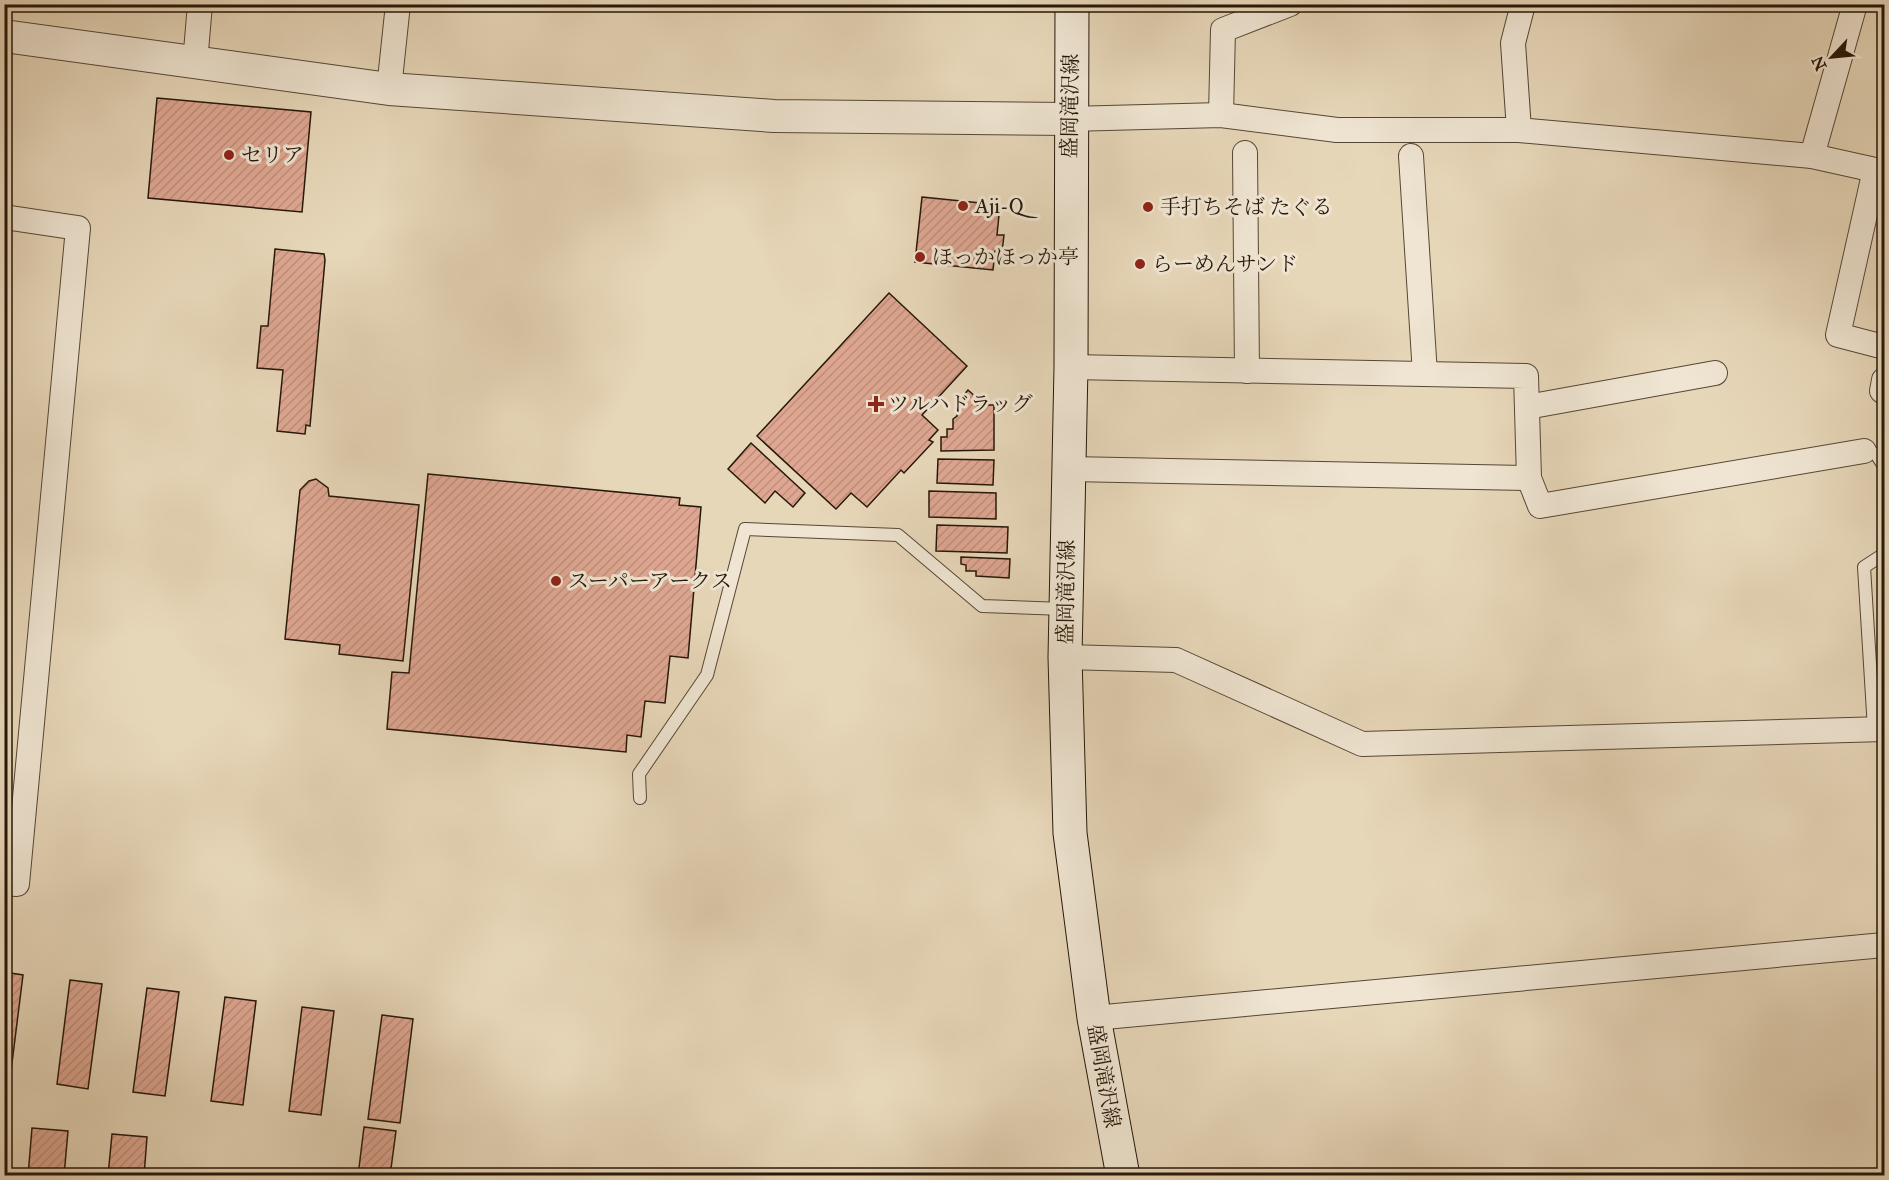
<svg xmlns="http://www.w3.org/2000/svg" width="1889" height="1180" viewBox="0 0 1889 1180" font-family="'IM FELL Great Primer','Noto Serif JP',serif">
<defs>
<pattern id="building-hatch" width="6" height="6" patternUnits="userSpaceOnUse" patternTransform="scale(1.5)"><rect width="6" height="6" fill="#dfa792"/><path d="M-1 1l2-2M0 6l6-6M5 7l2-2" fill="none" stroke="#bf8f7d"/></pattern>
</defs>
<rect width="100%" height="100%" fill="#e7d7b9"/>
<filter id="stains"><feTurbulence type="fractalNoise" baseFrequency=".00333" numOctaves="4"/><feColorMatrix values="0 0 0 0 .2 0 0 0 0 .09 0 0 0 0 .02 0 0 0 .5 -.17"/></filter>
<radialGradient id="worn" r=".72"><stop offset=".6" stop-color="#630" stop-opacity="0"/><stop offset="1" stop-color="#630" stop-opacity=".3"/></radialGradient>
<g fill="url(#building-hatch)" stroke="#261709" stroke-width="1.5">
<polygon points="157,98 311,112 302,212 148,198"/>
<polygon points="922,197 1000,205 997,235 1004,235 1002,252 995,251 993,270 915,262"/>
<polygon points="275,249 324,254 325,260 310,426 306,425 305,434 277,431 283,370 257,368 261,326 268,326"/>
<polygon points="889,293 967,366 922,415 938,430 929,440 933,442 904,473 901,470 867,507 851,493 836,509 757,436"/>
<polygon points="968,390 977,398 977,405 994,405 994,450 941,451 941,437 947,437 947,429 953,429 953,419 957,416 957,404 961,404 962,397"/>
<polygon points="751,443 805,493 793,507 775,491 765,503 728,469"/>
<polygon points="938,459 994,460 993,485 937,483"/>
<polygon points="428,474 680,498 679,505 701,507 688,658 670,656 665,703 645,701 641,737 627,735 626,752 387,729 392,672 409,673"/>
<polygon points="316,479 328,488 329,496 419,505 403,661 339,654 340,645 285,639 300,490 309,481"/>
<polygon points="929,491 996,493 996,519 929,517"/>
<polygon points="937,525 1008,527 1007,553 936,551"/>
<polygon points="961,557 1010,559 1009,578 976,576 976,571 966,571 966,565 961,564"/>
<polygon points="4,972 23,975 10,1079 4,1078"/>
<polygon points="70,980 102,984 88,1089 57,1084"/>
<polygon points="147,988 179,992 165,1096 133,1092"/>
<polygon points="225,997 256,1001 243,1105 211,1101"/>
<polygon points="302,1007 334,1011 321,1115 289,1111"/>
<polygon points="382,1015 413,1019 400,1123 368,1119"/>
<polygon points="364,1127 396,1131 390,1176 358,1176"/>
<polygon points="32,1128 68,1131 64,1176 28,1176"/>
<polygon points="112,1134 147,1137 144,1176 108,1176"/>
</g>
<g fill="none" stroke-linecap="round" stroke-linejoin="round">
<g stroke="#564735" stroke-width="14">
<g id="service">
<polyline points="1864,451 1876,454 1884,466"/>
<polyline points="1874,729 1864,567 1884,554"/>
<polyline points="640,798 639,774 707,675 745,529 898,535 982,606 1064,609"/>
</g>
</g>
<g stroke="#564735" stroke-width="26">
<g id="minor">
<polyline points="195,63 200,4"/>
<polyline points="389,89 398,4"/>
<polyline points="1221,115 1223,30 1290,4"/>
<polyline points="1069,119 1221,115 1337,130 1519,130 1812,156 1884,172"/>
<polyline points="1519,130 1513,43 1523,4"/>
<polyline points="1245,153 1247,371"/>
<polyline points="1411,156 1425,374"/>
<polyline points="1812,156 1855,4"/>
<polyline points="1875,170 1838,335 1884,347"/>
<polyline points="4,217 78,228 17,884 4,883"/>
<polyline points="1071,367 1526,376 1529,478 1540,506 1864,451"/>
<polyline points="1884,380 1882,391 1884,392"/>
<polyline points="1527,407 1715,373"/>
<polyline points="1069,469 1529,478"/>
<polyline points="1065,657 1176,660 1362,744 1884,729"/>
<polyline points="1094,1018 1884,945"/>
</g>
</g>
<g stroke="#564735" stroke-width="34">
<polyline id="tertiary" points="4,36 389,89 774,116 1069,119"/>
</g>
<g stroke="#261709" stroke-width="35">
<polyline id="secondary" points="1072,4 1071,367 1065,657 1070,833 1094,1018 1123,1176"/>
</g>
<use href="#service" stroke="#efe5d2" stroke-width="12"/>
<use href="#minor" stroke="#efe5d2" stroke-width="24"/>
<use href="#tertiary" stroke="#efe5d2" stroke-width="32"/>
<use href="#secondary" stroke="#efe5d2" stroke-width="33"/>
</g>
<g fill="#8f2418" stroke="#efe5d2" stroke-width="2">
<circle cx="229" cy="155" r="6"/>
<circle cx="963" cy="206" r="6"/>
<circle cx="1148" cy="207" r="6"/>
<circle cx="920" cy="257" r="6"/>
<circle cx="1140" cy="264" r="6"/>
<path d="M873 395h6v6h6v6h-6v6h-6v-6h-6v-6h6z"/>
<circle cx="556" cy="581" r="6"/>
</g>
<g text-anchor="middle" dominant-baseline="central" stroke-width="6" stroke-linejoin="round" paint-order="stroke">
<g font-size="21" fill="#261709" stroke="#efe5d2">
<text transform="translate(1070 106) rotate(-89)">盛岡滝沢線</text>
<text transform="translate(1066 592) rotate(-89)">盛岡滝沢線</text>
<text transform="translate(1104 1076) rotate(80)">盛岡滝沢線</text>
</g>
<g font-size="21" fill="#261709" stroke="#efe5d2" text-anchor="start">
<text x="241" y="155">セリア</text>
<text x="975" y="206">Aji-Q</text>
<text x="1160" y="207">手打ちそば たぐる</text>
<text x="932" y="257">ほっかほっか亭</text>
<text x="1152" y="264">らーめんサンド</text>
<text x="888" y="404">ツルハドラッグ</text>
<text x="568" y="581">スーパーアークス</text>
</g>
</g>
<rect width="1889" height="1180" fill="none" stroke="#e7d7b9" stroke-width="24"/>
<rect x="6" y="6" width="1877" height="1168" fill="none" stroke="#261709" stroke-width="3"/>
<rect x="12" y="12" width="1865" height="1156" fill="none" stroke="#261709" stroke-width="1.5"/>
<g transform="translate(1832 57) rotate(244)" stroke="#efe5d2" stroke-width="4.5" paint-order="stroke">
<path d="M0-4.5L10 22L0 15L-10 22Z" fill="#261709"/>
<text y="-9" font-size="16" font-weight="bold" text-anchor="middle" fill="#261709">N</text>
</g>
<rect width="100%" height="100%" filter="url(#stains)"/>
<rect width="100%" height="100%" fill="url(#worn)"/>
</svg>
